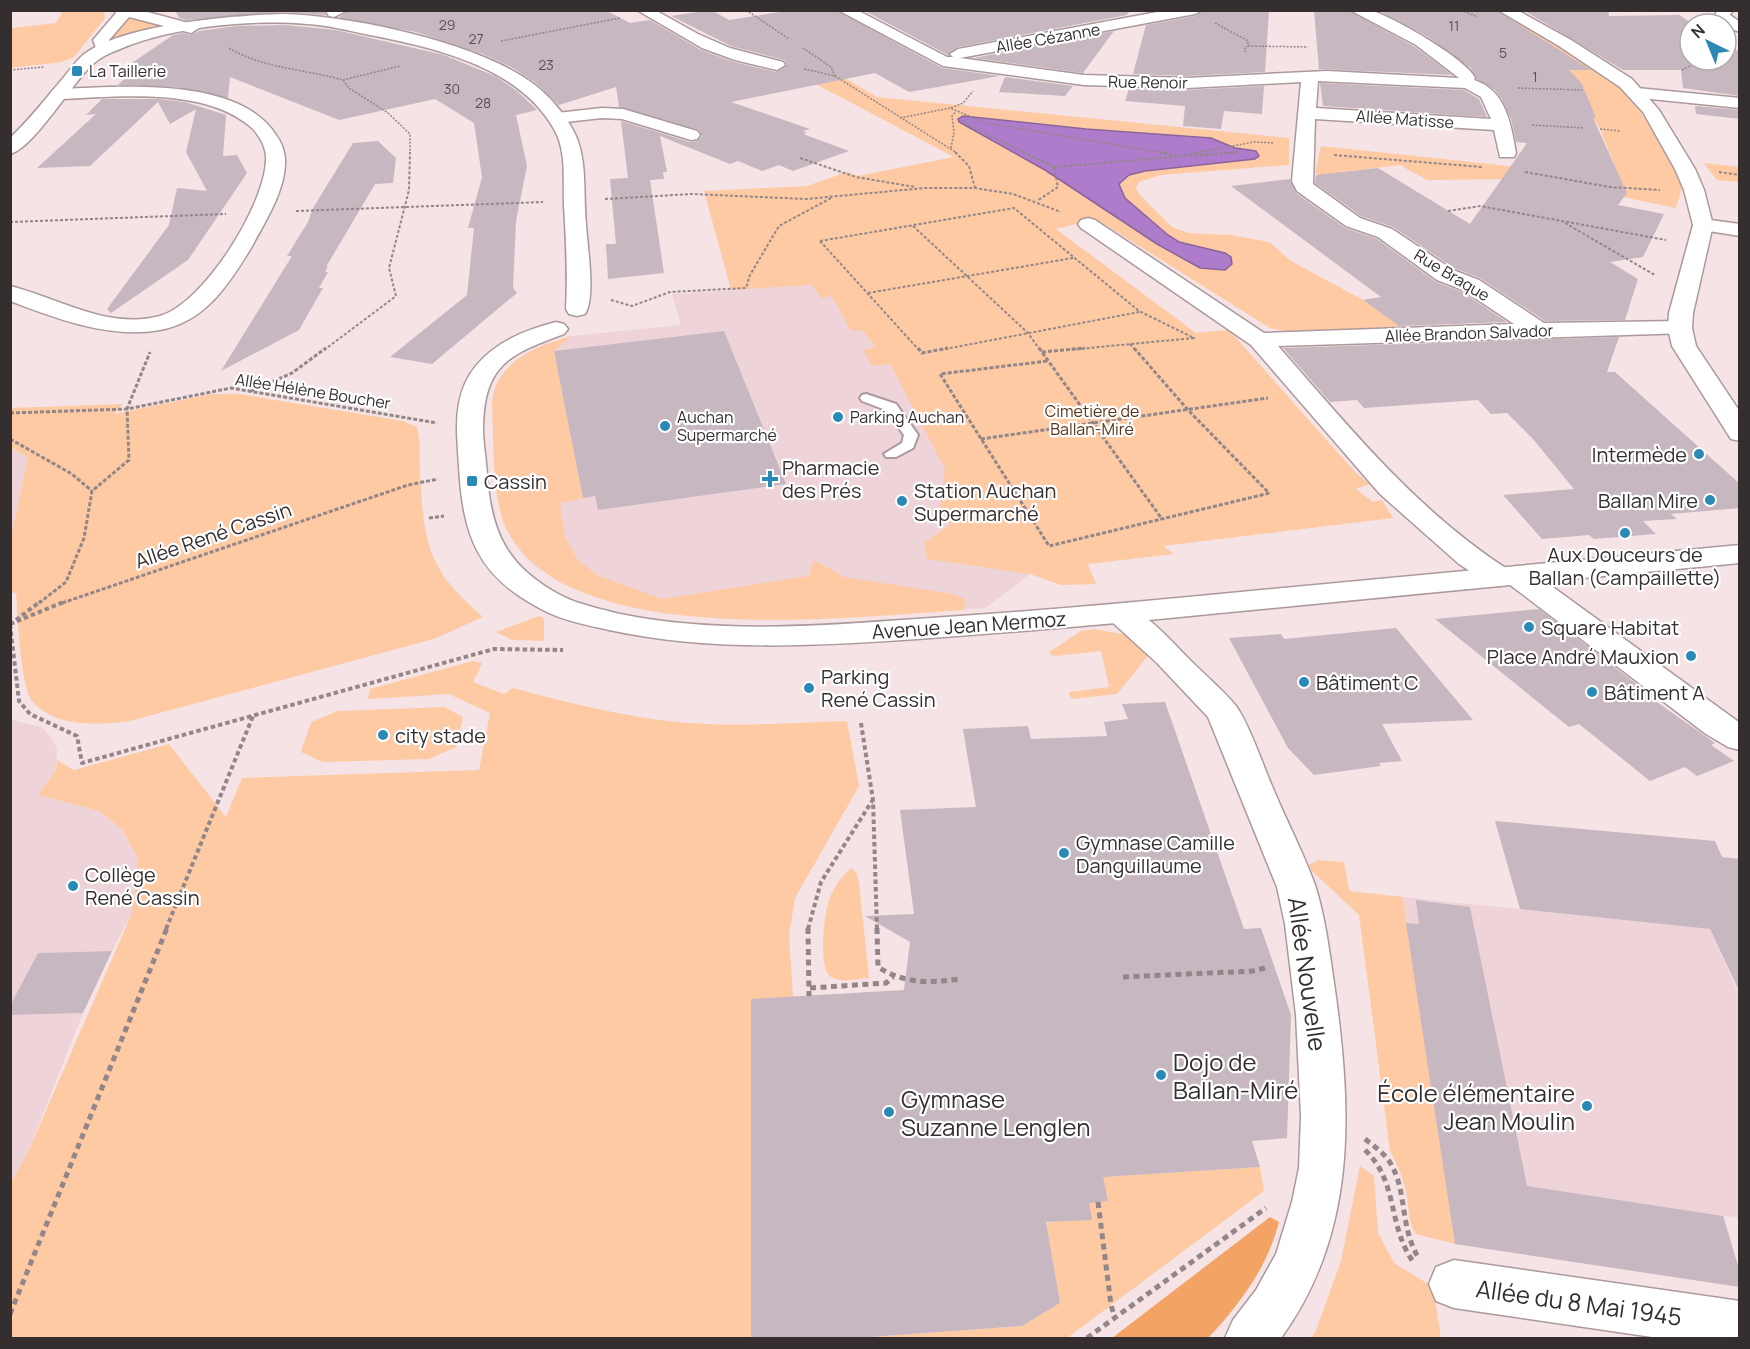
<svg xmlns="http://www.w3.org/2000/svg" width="1750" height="1349" viewBox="0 0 1750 1349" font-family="Manrope,sans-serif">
<rect width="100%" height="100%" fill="#f5e3e6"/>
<g fill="#eed4d9">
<polygon points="833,283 895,351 1030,574 986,608 842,618 735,619 667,614 608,601 561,583 533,565 523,554 507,530 499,505 492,402 494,390 499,379 513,363 524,354 546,344 572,336 681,325 672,294"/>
<polygon points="11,448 28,457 11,536"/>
<polygon points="11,720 42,727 52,739 57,749 56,770 39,795 99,811 122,829 138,859 132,913 112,951 38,953 11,1006"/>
<polygon points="1403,897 1710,929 1739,995 1739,1218 1724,1216 1739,1272 1739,1287 1455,1244"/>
<polygon points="83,1013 27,1154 11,1182 11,1015"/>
</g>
<g fill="#fecaa4">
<polygon points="1490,10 1531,29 1614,79 1640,111 1675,169 1682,187 1676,208 1536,179 1427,180 1400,165 1342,172 1329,181 1315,173 1321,146 1518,167 1622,184 1600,129 1577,92"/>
<polygon points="63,11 104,11 105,18 74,57 62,62 11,68 11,28 56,23"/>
<polygon points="128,17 131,17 168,27 112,38"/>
<polygon points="793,72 840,75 877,97 1289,138 1289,165 1161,175 1139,182 1136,187 1139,194 1172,227 1188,233 1230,235 1269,242 1291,261 1363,300 1404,329 1293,333 1270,328 1096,219 1056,229 1196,333 1229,330 1355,472 1370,484 1356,489 1373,502 1382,500 1393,518 1163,546 1174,554 1088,564 1096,584 1061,585 1030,574 927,559 924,543 951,524 940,506 945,469 890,364 872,366 863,350 876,347 862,330 851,331 832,296 821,298 812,285 731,290 704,191 807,186 847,172 858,176 954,157"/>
<polygon points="1704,163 1739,167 1739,182 1717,180"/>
<path d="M572 336 554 351 583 498 560 503 565 537 578 560 597 575 662 599 809 576 814 560 844 577 952 594 965 599 964 610C849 617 573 651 508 532 491 502 494 437 492 402 498 360 537 346 572 336Z"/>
<path d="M212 394H239L403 421 417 427C421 442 419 458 420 473 424 545 427 569 483 617L434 639 130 721C100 725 56 728 33 702 20 687 18 615 16 593L11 592V536L28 457 11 448V408L123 404 114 414Z"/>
<polygon points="539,616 544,618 544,641 512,640 496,632"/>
<polygon points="1093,629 1129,635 1151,652 1117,694 1071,699 1069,692 1109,687 1101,651 1056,656 1051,655 1049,652 1081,631"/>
<path d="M473 661 482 663 473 682 504 694 513 688C565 702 616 715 669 721 728 728 788 723 847 721L859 786 795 898 789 935 793 997 751 1000V1338H11V1182L27 1154 132 913 138 859 122 829 99 811 38 795 56 770 57 760 74 770 169 744 226 817 242 778 479 770 490 713 449 694 368 699 370 689Z"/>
<polygon points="444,707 463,717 456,747 429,759 323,762 301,752 311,722 338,711"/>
<path d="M1318 860 1344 862 1349 891 1403 897 1455 1244 1416 1234C1408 1222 1409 1211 1407 1197 1404 1180 1398 1166 1390 1151L1359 915 1311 870 1309 865Z"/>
<path d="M851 868 857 874 859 883 869 978C858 979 841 983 831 977 818 969 824 917 828 904 832 889 840 878 851 868Z"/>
<polygon points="1360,1166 1374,1176 1378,1233 1394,1263 1433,1287 1441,1338 1310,1338 1315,1333 1341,1261"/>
<polygon points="1260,1167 1264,1191 1067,1338 857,1338 1022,1326 1060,1303 1046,1223 1060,1221 1089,1202 1102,1173 1115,1176"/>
</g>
<path fill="#f3a363" d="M1270 1217 1279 1222C1267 1268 1240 1304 1208 1338H1112Z"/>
<polygon fill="#ae7ccb" stroke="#8a659c" stroke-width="1.5" points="963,116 1086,129 1211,138 1235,148 1256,151 1259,156 1255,159 1145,171 1129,175 1119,184 1125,198 1168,235 1179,242 1225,253 1231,257 1232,264 1225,270 1200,268 1157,244 1045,170 959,122 958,119"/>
<g fill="#c6b7c1">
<polygon points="175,10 325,10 326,15 284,12 186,20 179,18"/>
<polygon points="350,10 605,10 630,23 650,20 701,50 734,62 776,72 787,65 784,60 731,46 671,16 711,10 729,20 793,10 836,10 942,68 1000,76 909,92 875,73 731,102 810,129 803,131 807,133 803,134 849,151 793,171 779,165 762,171 738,161 730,164 660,136 667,172 663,172 664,179 650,180 664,273 608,279 606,244 616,244 610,179 628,178 621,121 690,142 697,141 702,136 699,130 619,107 616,87 559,105 536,83 513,68 483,54 416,32 339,17"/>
<polygon points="863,10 1130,10 1127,15 958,47 948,55"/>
<polygon points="1204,10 1269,10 1265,72 1187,76 1133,74 1146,25 1195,16"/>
<polygon points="1314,10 1348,10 1415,47 1452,75 1319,69"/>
<polygon points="1378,10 1496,10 1591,70 1569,70 1582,84 1596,118 1593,118 1627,193 1618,205 1664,214 1643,257 1610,262 1638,279 1625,320 1545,321 1480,278 1454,268 1393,227 1361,216 1315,183 1316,175 1378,168 1470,224 1527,143 1516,142 1511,119 1502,99 1495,90 1477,79 1471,68 1428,37"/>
<polygon points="1523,10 1608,10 1609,16 1679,15 1693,24 1690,24 1690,60 1726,60 1726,44 1740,52 1740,96 1683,88 1681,70 1623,70"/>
<polygon points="285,25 336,30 444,55 495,76 517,91 537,110 516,115 527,166 516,221 513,288 517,293 432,364 390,357 467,295 474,228 468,228 482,177 474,123 435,99 339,120 230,77 228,98 176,87 118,85 137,67 126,67 173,35 183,33 190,35 199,31 237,26"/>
<polygon points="1114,31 1083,73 974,58"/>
<polygon points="1005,77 1073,86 1065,96 999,92"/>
<polygon points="1320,83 1464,90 1479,99 1487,117 1323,106"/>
<polygon points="1264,86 1262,114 1224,111 1221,129 1183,126 1185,106 1125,101 1129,89 1187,90"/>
<polygon points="102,99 159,99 185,102 226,115 223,156 237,155 247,173 188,260 111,313 107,309 169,225 177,188 207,191 186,152 196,109 170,124 158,102 90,166 37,168 96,114 86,115"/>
<polygon points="1695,106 1740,110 1740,119 1696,114"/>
<polygon points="378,141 396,158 393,183 375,184 326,267 328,266 325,272 328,272 319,288 323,288 299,330 221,371 292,256 287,256 308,222 313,208 353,143"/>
<polygon points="1290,179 1296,193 1345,228 1377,239 1436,282 1462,292 1507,322 1399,326 1363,300 1381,297 1231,186"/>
<polygon points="724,331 786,484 598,510 595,496 583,498 554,351"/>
<polygon points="1619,337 1607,372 1615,372 1740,484 1740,508 1671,514 1677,519 1643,521 1656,534 1594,539 1589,535 1542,539 1503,495 1574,489 1533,439 1507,413 1491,414 1478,400 1364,408 1357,400 1330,402 1283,348"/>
<polygon points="1539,609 1656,699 1654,700 1715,743 1711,745 1734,761 1697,776 1685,767 1650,781 1579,724 1569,727 1435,619"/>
<polygon points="1396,628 1473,720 1382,724 1402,761 1379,763 1381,766 1314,775 1288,748 1229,638 1281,634 1284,639"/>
<polygon points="1165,702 1244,929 1261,928 1291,1015 1287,1138 1252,1141 1260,1167 1103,1177 1108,1201 1089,1203 1092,1220 1046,1222 1060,1303 1022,1326 857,1338 751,1338 751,999 904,990 910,942 865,916 914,914 900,810 976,807 963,729 1028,726 1031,739 1107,736 1104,722 1128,719 1122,704"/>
<polygon points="1495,821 1715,841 1722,857 1740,859 1740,993 1710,929 1520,909"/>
<polygon points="1416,900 1470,907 1527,1186 1723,1216 1740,1272 1740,1287 1455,1244 1406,923 1419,924"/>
<polygon points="112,951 83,1013 10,1015 10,1006 38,953"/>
</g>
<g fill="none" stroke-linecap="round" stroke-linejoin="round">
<g stroke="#ab999c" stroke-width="4">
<polygon id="service" points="866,394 896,404 918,435 913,448 896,457 886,457 884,454 902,443 904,435 886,410 862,401 860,398 862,395"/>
</g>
<g stroke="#ab999c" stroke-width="3">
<g id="minor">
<polygon points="113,10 140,10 196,25 199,28 191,33 129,17 109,40 112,50 110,53 98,53 93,40 116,13"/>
<polygon points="328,10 348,10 334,17 329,16 327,13"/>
<polygon points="637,10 655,10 698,34 730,48 783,62 785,65 777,70 735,60 702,48"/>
<path d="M838 10H857L947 57H953L950 54 958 49 1168 10H1202L1195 14 960 58 1084 75 1187 78 1327 71 1459 78 1416 45 1350 10C1356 10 1363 9 1369 10 1389 14 1468 60 1475 78L1474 80C1506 90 1511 124 1516 153L1514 157H1500L1494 130 1315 119 1313 184 1360 218 1392 229 1453 270 1479 280 1544 323 1680 321 1688 323 1692 328 1688 333 1278 346C1348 426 1416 510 1507 569L1517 566 1528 569 1740 723V750L1728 747 1706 734 1509 584 1499 586 1488 583 1459 564 1380 494 1251 345 1081 228 1078 224 1081 220 1088 218 1095 220 1264 333 1514 324 1463 290 1437 280 1378 237 1346 226 1297 191 1292 181 1301 82 1187 88 1084 85 943 66ZM1318 81 1465 88 1481 97 1491 119 1316 108Z"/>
<polygon points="1718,10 1733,10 1730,15 1740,22 1740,32 1726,27 1726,24 1719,23 1715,15"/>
<path d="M108 87C159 86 245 86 276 135 281 142 285 151 285 160 286 190 265 222 251 248 229 284 205 322 160 330 109 339 58 319 10 301V286C59 298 108 330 160 316 204 303 265 205 266 160 267 149 260 136 252 128 205 86 117 97 59 99L53 98 50 94 53 90 59 89Z"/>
<polygon points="1637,88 1740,98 1740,108 1631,97 1628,93 1631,89"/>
<polygon points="602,108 623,109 697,131 700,135 697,139 691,140 622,119 602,118 557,123 551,122 548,118 551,114 557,113"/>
<polygon points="1703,219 1740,224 1740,236 1696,229 1693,225 1696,221"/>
<path d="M1122 605C1145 610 1174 644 1191 661 1206 676 1223 690 1236 706 1250 725 1264 769 1275 793 1288 824 1305 856 1316 888 1326 921 1330 956 1335 990 1352 1113 1357 1233 1281 1338H1225L1233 1320 1256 1290 1276 1254 1292 1202 1299 1168 1301 1116 1296 1015 1285 924 1277 887 1208 717 1157 663 1111 621 1106 614 1111 607Z"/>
<polygon points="1454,1260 1740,1301 1740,1338 1659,1338 1454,1308 1436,1301 1429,1284 1436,1267"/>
</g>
</g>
<g stroke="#ab999c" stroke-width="3">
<g id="tertiary">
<polygon points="1498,10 1517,10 1571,40 1632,79 1659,110 1695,169 1704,190 1713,225 1693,313 1692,328 1696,346 1740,412 1740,441 1731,439 1672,346 1668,328 1669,313 1693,225 1684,190 1675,169 1643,112 1620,87 1559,46"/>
<path d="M284 14C354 16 480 43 535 85 550 97 564 113 573 130 588 157 583 194 586 224 587 244 596 298 585 314L577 316 569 314 566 309C568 274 566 240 564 205 563 180 567 151 554 129 518 65 431 47 365 34 346 30 327 25 307 24 250 19 173 27 120 49 110 53 100 57 92 65 72 83 33 149 10 154V138C28 121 43 102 59 83 67 74 74 63 83 55 122 24 235 15 284 14Z"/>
<path d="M556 322 564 324 568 329 564 334C510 354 484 364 483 428 483 443 486 458 487 474 491 533 507 567 562 596 580 605 601 609 620 614 718 634 819 626 917 619 1012 613 1105 605 1199 596 1379 579 1559 562 1740 545V563C1563 580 1386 597 1210 614 1112 624 1015 632 917 639 814 646 711 652 609 630 586 625 561 620 541 609 477 576 463 535 459 467 458 446 455 425 459 403 468 355 512 333 556 322Z"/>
</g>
</g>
<g stroke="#928688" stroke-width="1.5" stroke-dasharray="2 1.5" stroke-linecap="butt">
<polyline points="746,10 789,39"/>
<polyline points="1461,10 1478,17"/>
<polyline points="1215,23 1248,41 1248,46 1244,49 1246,52"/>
<polyline points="501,41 620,18"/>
<polyline points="1248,46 1308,47"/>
<path d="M229 48C264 69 305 69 343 80L349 88 388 113 410 134V153"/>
<polyline points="803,48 831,67 835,76"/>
<polyline points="804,69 835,76 957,153"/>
<polyline points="10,70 44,67"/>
<polyline points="1682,70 1702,60"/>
<polyline points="343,80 400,66"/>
<polyline points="1518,88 1582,90"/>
<polyline points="951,108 963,103 973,91"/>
<polyline points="900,118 950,108 986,123 1165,153"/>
<polyline points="964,120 966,124 1026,153"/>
<polyline points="1532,125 1585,128"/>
<polyline points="1600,129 1621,131"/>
<polyline points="951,148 954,132 952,116 956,111"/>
<polyline points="1195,153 1254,142 1274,143"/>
<polyline points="1225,153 1237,152"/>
</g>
<g stroke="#928688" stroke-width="2" stroke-dasharray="3 2" stroke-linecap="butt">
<polyline points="955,152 969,166 975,188"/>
<polyline points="1023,152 1054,167 1058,187 1037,201"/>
<polyline points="1160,152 1178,157 1202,152"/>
<polyline points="1334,155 1482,167"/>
<polyline points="1195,156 1237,152"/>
<polyline points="800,158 856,177 915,187"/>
<polyline points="1054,167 1173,157"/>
<polyline points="1525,172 1610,187 1660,190"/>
<polyline points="1719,172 1740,175"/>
<polyline points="605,199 692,194 806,199 925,188 975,188 1013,194 1061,212"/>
<polyline points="296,211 543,202"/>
<polyline points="1448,211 1480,206 1666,240"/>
<polyline points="10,222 226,214"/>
<polyline points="1565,223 1655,275"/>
<polyline points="913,226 1028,333 1040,350"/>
<polyline points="820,241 1014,208 1139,311 1194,338 1068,350"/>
<polyline points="820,241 919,350"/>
<polyline points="868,293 1073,258"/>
<polyline points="611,300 632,306 670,292 746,288 750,275 779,226 831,198"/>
<polyline points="1130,344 1135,350"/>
<polyline points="324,350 396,296 389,268 409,190 410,152"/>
<polyline points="940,350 1139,312"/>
</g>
<g stroke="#928688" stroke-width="3" stroke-dasharray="4 2" stroke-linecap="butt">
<polyline points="918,348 922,353 948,348"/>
<polyline points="1039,348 1162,519"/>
<polyline points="1134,348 1188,410 1269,493"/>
<polyline points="1042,352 1085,348"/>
<polyline points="1047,361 940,374 1049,546 1270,493"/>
<polyline points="251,391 292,373 326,348"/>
<polyline points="10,413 127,409 231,388 437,423"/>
<polyline points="10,439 72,474 92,491"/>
<polyline points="981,439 1268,398"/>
<polyline points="429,518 444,516"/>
<polyline points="39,603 66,582 84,538 92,491 129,460 127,409 150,352"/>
<polyline points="62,603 408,485 438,479"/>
</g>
<g stroke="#928688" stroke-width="4" stroke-dasharray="4.5 3" stroke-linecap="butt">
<polyline points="16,620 41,601"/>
<polyline points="10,624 19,701 30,714 77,736 82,763 494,649 563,650"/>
<polyline points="10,624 66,601"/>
<polyline points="861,723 873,800 877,929"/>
<polyline points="166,929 253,716"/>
<polyline points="808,929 821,882 872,801"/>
</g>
<g stroke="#928688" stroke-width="5" stroke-dasharray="6 4.5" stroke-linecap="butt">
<polyline points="808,928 809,996"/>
<path d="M877 928 878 967C905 984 929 983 959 979"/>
<polyline points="1123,977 1253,971 1269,967"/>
<polyline points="810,988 886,983 893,977"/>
<path d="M1365 1139C1375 1147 1386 1154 1392 1166 1407 1194 1400 1226 1418 1257"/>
<path d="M1365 1150C1399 1182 1387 1226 1414 1263"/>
<polyline points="1098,1202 1111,1305 1115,1318"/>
<polyline points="10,1314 167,928"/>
<polyline points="1087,1338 1266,1208"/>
</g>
<use href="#service" fill="#fff" fill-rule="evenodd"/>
<use href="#minor" fill="#fff" fill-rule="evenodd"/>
<use href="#tertiary" fill="#fff" fill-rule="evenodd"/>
</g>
<g fill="#2b89b5" stroke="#fff" stroke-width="2">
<rect x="71" y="65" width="12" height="12" rx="3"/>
<circle cx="838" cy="417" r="6"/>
<circle cx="665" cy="426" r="6"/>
<circle cx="1699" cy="454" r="6"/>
<path d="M767 470h6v6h6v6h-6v6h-6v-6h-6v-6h6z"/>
<rect x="466" y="475" width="12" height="12" rx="3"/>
<circle cx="1710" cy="500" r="6"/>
<circle cx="902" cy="501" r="6"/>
<circle cx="1625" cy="533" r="6"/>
<circle cx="1529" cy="627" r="6"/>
<circle cx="1691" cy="656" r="6"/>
<circle cx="1304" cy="682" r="6"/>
<circle cx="809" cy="688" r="6"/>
<circle cx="1592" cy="692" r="6"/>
<circle cx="383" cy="735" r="6"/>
<circle cx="1064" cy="853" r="6"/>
<circle cx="73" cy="886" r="6"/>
<circle cx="1161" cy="1075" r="6"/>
<circle cx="1587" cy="1106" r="6"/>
<circle cx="889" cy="1112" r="6"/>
</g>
<g text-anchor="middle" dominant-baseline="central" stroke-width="4.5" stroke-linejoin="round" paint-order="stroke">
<g font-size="14" fill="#595054">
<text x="447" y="24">29</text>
<text x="1454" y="25">11</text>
<text x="476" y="38">27</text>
<text x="1503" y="52">5</text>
<text x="546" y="64">23</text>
<text x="1535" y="76">1</text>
<text x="452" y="88">30</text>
<text x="483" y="102">28</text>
</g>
<g font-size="16" fill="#352e2f" stroke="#fff">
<text transform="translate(1048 38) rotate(-10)">Allée Cézanne</text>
<text transform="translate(1148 82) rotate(1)">Rue Renoir</text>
<text transform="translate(1405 119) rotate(4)">Allée Matisse</text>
<text transform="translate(1452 275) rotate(31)">Rue Braque</text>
<text transform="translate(1469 333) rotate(-2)">Allée Brandon Salvador</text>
<text transform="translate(313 391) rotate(9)">Allée Hélène Boucher</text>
</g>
<g font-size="16" fill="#352e2f" stroke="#fff" text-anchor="start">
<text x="89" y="71">La Taillerie</text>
<text x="677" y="417">Auchan<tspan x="677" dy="18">Supermarché</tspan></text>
<text x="850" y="417">Parking Auchan</text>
</g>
<g font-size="16" fill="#57351b" stroke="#fff">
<text x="1092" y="411">Cimetière de<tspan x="1092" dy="18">Ballan-Miré</tspan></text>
</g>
<g font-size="20" fill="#352e2f" stroke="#fff" text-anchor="start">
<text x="1687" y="454" text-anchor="end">Intermède</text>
<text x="782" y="467">Pharmacie<tspan x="782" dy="23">des Prés</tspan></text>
<text x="484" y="481">Cassin</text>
<text x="914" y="490">Station Auchan<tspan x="914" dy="23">Supermarché</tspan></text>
<text x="1698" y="500" text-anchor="end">Ballan Mire</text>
<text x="1625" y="554" text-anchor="middle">Aux Douceurs de<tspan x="1625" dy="23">Ballan (Campaillette)</tspan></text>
<text x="1541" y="627">Square Habitat</text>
<text x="1679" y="656" text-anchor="end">Place André Mauxion</text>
<text x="821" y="676">Parking<tspan x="821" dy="23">René Cassin</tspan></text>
<text x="1316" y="682">Bâtiment C</text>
<text x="1604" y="692">Bâtiment A</text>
<text x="395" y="735">city stade</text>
<text x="1076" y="842">Gymnase Camille<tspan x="1076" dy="23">Danguillaume</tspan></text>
<text x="85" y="874">Collège<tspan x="85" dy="23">René Cassin</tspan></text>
</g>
<g font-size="20" fill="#352e2f" stroke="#fff">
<text transform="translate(213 535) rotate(-19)">Allée René Cassin</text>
<text transform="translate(969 625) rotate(-4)">Avenue Jean Mermoz</text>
</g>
<g font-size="24" fill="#352e2f" stroke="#fff">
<text transform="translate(1308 974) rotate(82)">Allée Nouvelle</text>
<text transform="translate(1579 1302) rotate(8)">Allée du 8 Mai 1945</text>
</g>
<g font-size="24" fill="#352e2f" stroke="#fff" text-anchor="start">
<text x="1173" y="1061">Dojo de<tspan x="1173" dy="28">Ballan-Miré</tspan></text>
<text x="1575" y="1092" text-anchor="end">École élémentaire<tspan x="1575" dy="28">Jean Moulin</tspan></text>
<text x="901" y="1098">Gymnase<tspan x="901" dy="28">Suzanne Lenglen</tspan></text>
</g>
</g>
<rect width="1750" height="1349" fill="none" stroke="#352e2f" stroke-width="24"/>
<g transform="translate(1708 42) rotate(317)"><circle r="28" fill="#ffffff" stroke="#aeabac" stroke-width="1.5"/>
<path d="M0-4.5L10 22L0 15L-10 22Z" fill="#2b89b5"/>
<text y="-9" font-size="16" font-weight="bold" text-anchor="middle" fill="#352e2f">N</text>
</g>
</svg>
